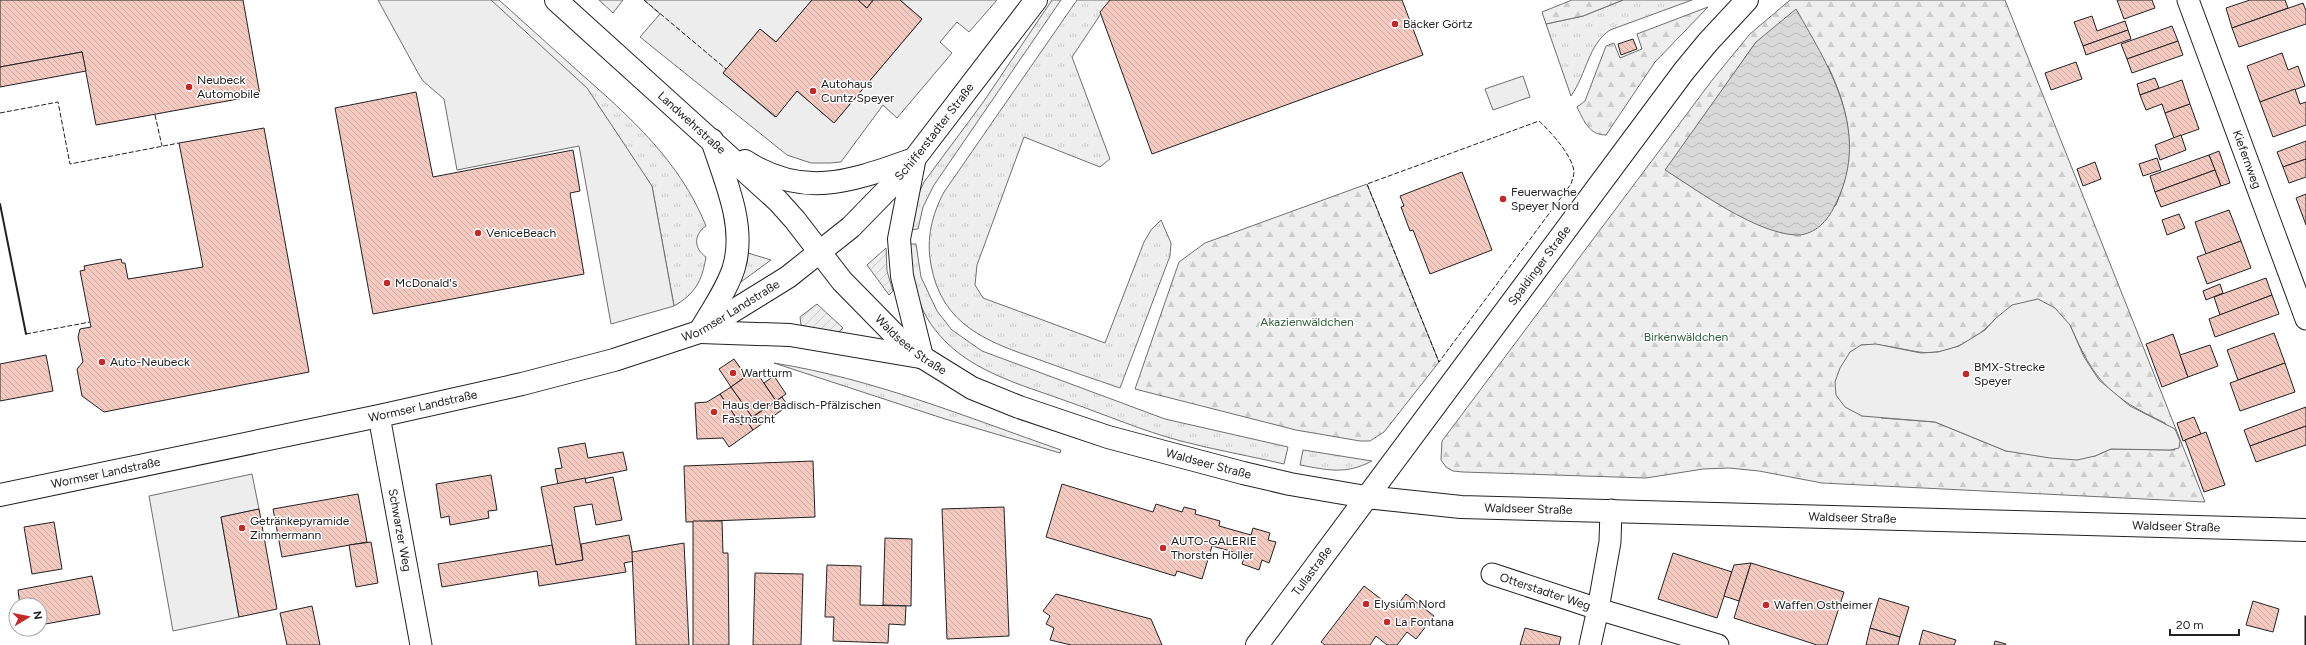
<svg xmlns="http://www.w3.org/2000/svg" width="2306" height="645" viewBox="0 0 2306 645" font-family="Figtree,sans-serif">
<defs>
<pattern id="grass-tufts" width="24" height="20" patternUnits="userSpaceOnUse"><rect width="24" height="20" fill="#eee"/><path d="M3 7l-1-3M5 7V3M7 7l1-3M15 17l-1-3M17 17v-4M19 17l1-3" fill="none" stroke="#ccc"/></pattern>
<pattern id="forest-firs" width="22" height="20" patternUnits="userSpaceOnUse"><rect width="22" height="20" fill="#eee"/><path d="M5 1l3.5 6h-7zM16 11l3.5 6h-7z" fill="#ccc"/></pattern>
<pattern id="garden-furrows" width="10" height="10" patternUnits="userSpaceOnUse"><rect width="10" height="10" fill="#eee"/><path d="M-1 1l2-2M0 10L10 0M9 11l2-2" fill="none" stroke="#ccc"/></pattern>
<pattern id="water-waves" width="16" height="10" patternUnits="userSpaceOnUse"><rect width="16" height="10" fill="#d9d9d9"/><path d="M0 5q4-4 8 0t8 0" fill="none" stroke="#bababa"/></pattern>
<pattern id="building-back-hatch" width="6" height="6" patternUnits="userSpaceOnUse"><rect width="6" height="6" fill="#f3c9c0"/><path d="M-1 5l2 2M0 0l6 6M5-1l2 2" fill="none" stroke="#d0aca5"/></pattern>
</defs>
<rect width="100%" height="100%" fill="#fff"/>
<g fill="url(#grass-tufts)" stroke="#6f6f6f">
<path d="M491 0H499C526 24 552 48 579 72 630 117 680 161 706 226 694 234 693 248 706 257 702 281 695 294 674 306L652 186Z"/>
<polygon points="1052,0 1061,0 934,185 923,207 918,229 908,230 917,197 924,182 984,101"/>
<path d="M1077 0H1110L1072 57 1110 159 1100 167 1024 137 977 265 975 285 983 298 1105 343 1144 242 1151 230 1161 220 1171 243 1170 256 1120 388C1094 379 1067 370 1040 360 988 342 942 326 931 265 926 238 932 215 944 192Z"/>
<path d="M1623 0H1692L1610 30C1588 45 1587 73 1571 96L1546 24 1583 16Z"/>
<path d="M907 244H916L921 277 937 311 952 330 982 351 1165 419 1288 447 1284 464C1250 456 1215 450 1181 441 1143 431 1106 415 1069 402 1020 384 965 371 933 327 915 303 912 273 907 244Z"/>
<polygon points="748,253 771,260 738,284 747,263"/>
<path d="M774 363C874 379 966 417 1061 450L1060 453 945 419Z"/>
<path d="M1303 450 1372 461C1345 475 1328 470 1300 465Z"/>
</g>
<g fill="url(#forest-firs)" stroke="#6f6f6f" fill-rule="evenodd">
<polygon points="1572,0 1623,0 1583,16 1546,24 1542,12"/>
<path d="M1790 0H2005L2205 502 1822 483 1759 471 1729 468 1703 469 1646 478 1463 472 1453 471 1446 467 1441 460 1442 441 1713 79 1750 34ZM1756 42 1828 66C1851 115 1857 154 1836 205L1782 233C1740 218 1703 193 1666 170ZM1996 318 2070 325C2095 382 2108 396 2165 423L2175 450 2111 449 2095 456 2006 451 1935 422 1881 418 1861 345C1881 343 1899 349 1919 352 1948 356 1978 339 1996 318Z"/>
<path d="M1708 7 1655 62 1606 135C1589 135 1584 121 1577 107L1585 101 1606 46 1614 43 1620 58 1642 49 1637 34Z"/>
<polygon points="1367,184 1439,362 1384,432 1370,441 1360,441 1296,430 1135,389 1179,262 1205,243"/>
</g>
<g fill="url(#garden-furrows)" stroke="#6f6f6f">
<polygon points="886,248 887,271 893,291 889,295 867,265"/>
<polygon points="817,304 843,328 837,334 801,325 800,317"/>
</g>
<polygon fill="#eee" stroke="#6f6f6f" points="2038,299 2055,308 2070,325 2084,357 2099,380 2130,406 2175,429 2180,441 2179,448 2170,450 2111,449 2095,456 2077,460 2050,458 2006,451 1935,422 1862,416 1845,407 1836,395 1835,382 1840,368 1850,352 1861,345 1876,344 1921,353 1938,352 1959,346 1985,330 1996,318 2012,305"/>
<g fill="#ededed" stroke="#6f6f6f">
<polygon points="378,0 491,0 587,88 652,186 674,306 611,324 579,146 457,170 444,99 423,81 418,73"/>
<polygon points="599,0 623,0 613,13"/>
<polygon points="644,0 812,0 776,42 760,29 723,73 775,117 797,91 834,123 922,19 900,0 997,0 969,32 957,22 940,42 952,53 897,118 883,105 841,162 830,163 811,163 787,155 640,37 660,14"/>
<polygon points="1523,76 1530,97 1493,110 1485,89"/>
<polygon points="252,474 259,509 221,517 239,617 173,631 149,496"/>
</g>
<path fill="url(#water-waves)" stroke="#6f6f6f" d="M1796 9C1832 72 1873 136 1833 209 1826 223 1812 236 1795 235 1754 232 1700 192 1665 170L1756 42Z"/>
<g fill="url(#building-back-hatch)" stroke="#222">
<polygon points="0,0 243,0 260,95 96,125 82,52 0,67"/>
<polygon points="812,0 858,0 867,8 873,0 900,0 922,19 834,123 797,91 776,117 723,73 760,29 776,42"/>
<polygon points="858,0 873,0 867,8"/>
<polygon points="1110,0 1402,0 1423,55 1152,154 1100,12"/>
<polygon points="2117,0 2152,0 2155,8 2124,19"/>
<polygon points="2250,0 2285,0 2288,8 2232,28 2226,8"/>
<polygon points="2303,3 2306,11 2306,24 2239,47 2232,28"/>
<polygon points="2092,16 2097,31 2125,21 2128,30 2083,46 2074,22"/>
<polygon points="2172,26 2178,41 2127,59 2121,44"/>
<polygon points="2128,30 2131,39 2086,55 2083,46"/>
<polygon points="1633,39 1637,49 1621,55 1618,44"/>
<polygon points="2178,41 2183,55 2132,73 2127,59"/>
<polygon points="82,52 86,71 0,87 0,67"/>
<polygon points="2282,53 2288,70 2298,66 2305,86 2260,102 2247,66"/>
<polygon points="2076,62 2082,79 2051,90 2045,73"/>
<polygon points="2155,78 2159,88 2140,95 2137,84"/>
<polygon points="2182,80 2190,104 2165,113 2162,104 2146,110 2140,95"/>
<polygon points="2295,89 2300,104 2306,102 2306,125 2273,137 2260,102"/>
<polygon points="416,92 433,177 573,150 580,191 570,193 584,274 373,314 335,108"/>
<polygon points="2190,104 2199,129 2174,138 2165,113"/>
<polygon points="264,128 309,372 104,412 82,396 77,369 83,362 78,337 80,329 91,327 80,271 85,270 84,266 121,259 122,263 125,263 128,279 203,267 179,143"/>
<polygon points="2181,135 2186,150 2160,160 2155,145"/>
<polygon points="2306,141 2306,159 2283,167 2277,152"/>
<polygon points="2219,151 2230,183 2221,186 2209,155"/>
<polygon points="2209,155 2215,170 2155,192 2150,176"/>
<polygon points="2157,158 2161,170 2143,176 2139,164"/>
<polygon points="2306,159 2306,177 2289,183 2283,167"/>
<polygon points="2095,162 2101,179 2083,186 2077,169"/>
<polygon points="2215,170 2221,186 2161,207 2155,192"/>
<polygon points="1462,172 1492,250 1430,274 1413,230 1410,231 1401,207 1404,206 1400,196"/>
<polygon points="2306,194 2306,225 2296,198"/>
<polygon points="2229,210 2241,241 2206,254 2195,222"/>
<polygon points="2179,214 2185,228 2167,235 2162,220"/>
<polygon points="2241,241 2251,268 2207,284 2197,257"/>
<polygon points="2266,278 2272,295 2220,315 2214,297"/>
<polygon points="2220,284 2223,293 2206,300 2203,291"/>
<polygon points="2272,295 2279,314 2215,337 2209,319"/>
<polygon points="2274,333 2285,363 2238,380 2227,350"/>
<polygon points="2173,334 2188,377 2162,387 2146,344"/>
<polygon points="2210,345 2218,366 2188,377 2180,355"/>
<polygon points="46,355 53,391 0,401 0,364"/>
<polygon points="734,359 746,376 731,387 719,369"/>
<polygon points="2285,363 2295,392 2240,411 2230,383"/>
<polygon points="755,370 776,401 752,417 731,387"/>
<polygon points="774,376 786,394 776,401 764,383"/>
<polygon points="731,387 752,417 741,425 720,394"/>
<polygon points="720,394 741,425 747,421 753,430 729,447 723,438 697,439 695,403 707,402"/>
<polygon points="782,397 788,406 753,430 747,421"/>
<polygon points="2306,407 2306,426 2250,446 2244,430"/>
<polygon points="2194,417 2201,434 2183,441 2177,423"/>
<polygon points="2306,426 2306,445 2256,462 2250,446"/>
<polygon points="2206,432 2225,485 2204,492 2185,440"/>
<polygon points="585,443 588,458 623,452 627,470 558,484 555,469 562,468 558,448"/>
<polygon points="813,461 815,517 686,522 684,466"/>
<polygon points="491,475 497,510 488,511 489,518 450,525 449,516 441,518 436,484"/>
<polygon points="613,477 622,520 596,525 592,504 574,507 583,560 556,565 541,487 585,478 586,483"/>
<polygon points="1062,484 1153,512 1156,504 1182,512 1184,507 1196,510 1195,514 1220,521 1219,526 1251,535 1253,528 1270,533 1268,540 1276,542 1269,563 1262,560 1259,570 1242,564 1245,555 1212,546 1202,579 1177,571 1175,576 1046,537"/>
<polygon points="358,494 367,542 282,557 273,509"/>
<polygon points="1004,507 1009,636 947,639 942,509"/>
<polygon points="259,509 277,609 239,617 221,517"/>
<polygon points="693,521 722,521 723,553 728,553 729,645 693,645"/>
<polygon points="54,522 62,569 32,574 24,527"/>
<polygon points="629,535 634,561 624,563 626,572 539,586 537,571 442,587 438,564 552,545 556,565 583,560 581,544"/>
<polygon points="885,538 912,539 911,606 883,605"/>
<polygon points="371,542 378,583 356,587 349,545"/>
<polygon points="684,543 689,645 636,645 632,552"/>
<polygon points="1673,553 1732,572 1717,618 1658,599"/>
<polygon points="1751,563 1739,601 1724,596 1734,565"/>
<polygon points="1751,563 1844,592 1827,645 1817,645 1734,618"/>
<polygon points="827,565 861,566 860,605 906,606 905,625 889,624 888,643 833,641 834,617 825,617"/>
<polygon points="755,573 803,574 801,645 753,645"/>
<polygon points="92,576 100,614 40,625 40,605 20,605 18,590"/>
<polygon points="1364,586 1394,609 1406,594 1434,616 1416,639 1407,632 1397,645 1387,645 1376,636 1370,645 1325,645 1321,642"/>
<polygon points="1056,594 1151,619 1162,645 1071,645 1050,640 1054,628 1046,624 1050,616 1043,611"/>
<polygon points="1879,598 1909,607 1900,637 1870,628"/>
<polygon points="2253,601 2279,609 2273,632 2246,625"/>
<polygon points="312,606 320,645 287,645 280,613"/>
<rect x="2305" y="616" width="1" height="29"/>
<polygon points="1525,628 1561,637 1559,645 1520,645"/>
<polygon points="1870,628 1900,637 1898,645 1866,645"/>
<polygon points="1923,630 1956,640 1954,645 1919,645"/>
<polygon points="1995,641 2006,644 2005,645 1994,645"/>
</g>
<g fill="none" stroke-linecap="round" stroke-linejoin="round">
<g stroke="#222" stroke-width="23">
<g id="street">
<path id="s1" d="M2188 0 2306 319"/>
<path id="s2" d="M379 416 421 645"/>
<polyline points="1611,510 1610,542 1598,609 1718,645"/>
<path id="s3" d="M1492 574 1598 609 1590 645"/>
</g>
</g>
<g stroke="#222" stroke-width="24">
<g id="secondary">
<path id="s4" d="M556 0 778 201 795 220 842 281 896 336 922 357 972 388 1019 407 1108 437 1243 473 1290 484 1366 497 1461 507 2306 530"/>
<path d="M745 161C805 200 854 180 914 159"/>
<polyline points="914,162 899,239 902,276 922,357"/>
<path d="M700 331C711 312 731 283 735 263 745 222 724 178 712 140"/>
<polyline points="700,332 790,335 920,357"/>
<path id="s5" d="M0 495 379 416 522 384 614 360 699 332 788 277 851 227 888 189 915 158 1036 0"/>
<path id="s6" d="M1257 645 1684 71 1708 42 1747 0"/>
</g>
</g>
<use href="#street" stroke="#fff" stroke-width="21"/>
<use href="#secondary" stroke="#fff" stroke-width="22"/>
<g stroke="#222" stroke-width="1" stroke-dasharray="5 2" stroke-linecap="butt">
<polyline points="644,0 726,69"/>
<polyline points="0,113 58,102 70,164 179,143"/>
<polyline points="155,115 162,146"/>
<path d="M1539 121C1550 131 1573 156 1574 172 1574 176 1572 180 1571 184L1439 362 1367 184Z"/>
<polyline points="26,334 90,322"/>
</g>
<polyline stroke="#222" stroke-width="2" points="0,204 26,334"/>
</g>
<g fill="#c62828" stroke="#fff" stroke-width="1.5">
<circle cx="1395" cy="24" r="4"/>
<circle cx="189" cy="87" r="4"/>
<circle cx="813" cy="91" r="4"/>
<circle cx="1503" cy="199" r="4"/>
<circle cx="478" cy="233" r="4"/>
<circle cx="387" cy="283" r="4"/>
<circle cx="102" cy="362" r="4"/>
<circle cx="733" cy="373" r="4"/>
<circle cx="1966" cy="374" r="4"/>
<circle cx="714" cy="412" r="4"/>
<circle cx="242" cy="528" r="4"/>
<circle cx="1163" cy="548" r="4"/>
<circle cx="1366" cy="604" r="4"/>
<circle cx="1766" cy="605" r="4"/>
<circle cx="1387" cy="622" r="4"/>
</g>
<g text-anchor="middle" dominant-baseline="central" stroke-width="3" stroke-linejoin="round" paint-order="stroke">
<g font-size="12" fill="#222" stroke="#fff" text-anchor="start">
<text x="1403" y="24">Bäcker Görtz</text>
<text x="197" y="80">Neubeck<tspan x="197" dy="14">Automobile</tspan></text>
<text x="821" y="84">Autohaus<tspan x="821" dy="14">Cuntz Speyer</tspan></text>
<text x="1511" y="192">Feuerwache<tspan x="1511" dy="14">Speyer Nord</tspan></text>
<text x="486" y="233">VeniceBeach</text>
<text x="395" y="283">McDonald's</text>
<text x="110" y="362">Auto-Neubeck</text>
<text x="1974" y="367">BMX-Strecke<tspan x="1974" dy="14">Speyer</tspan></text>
<text x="741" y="373">Wartturm</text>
<text x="722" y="405">Haus der Badisch-Pfälzischen<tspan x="722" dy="14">Fastnacht</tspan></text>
<text x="250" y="521">Getränkepyramide<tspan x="250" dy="14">Zimmermann</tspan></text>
<text x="1171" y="541">AUTO-GALERIE<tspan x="1171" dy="14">Thorsten Holler</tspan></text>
<text x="1374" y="604">Elysium Nord</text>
<text x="1774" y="605">Waffen Ostheimer</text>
<text x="1395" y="622">La Fontana</text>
</g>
<g font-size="12" fill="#222" stroke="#fff">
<text stroke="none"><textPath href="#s4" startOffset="183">Landwehrstraße</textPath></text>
<text stroke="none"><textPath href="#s5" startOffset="1030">Schifferstadter Straße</textPath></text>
<text stroke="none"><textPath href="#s1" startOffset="170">Kiefernweg</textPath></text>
<text stroke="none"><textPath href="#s6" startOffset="473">Spaldinger Straße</textPath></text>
<text stroke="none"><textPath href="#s5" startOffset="756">Wormser Landstraße</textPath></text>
<text stroke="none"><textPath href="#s4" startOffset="496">Waldseer Straße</textPath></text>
<text stroke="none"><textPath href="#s5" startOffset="432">Wormser Landstraße</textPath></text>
<text stroke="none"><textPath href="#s4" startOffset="820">Waldseer Straße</textPath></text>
<text stroke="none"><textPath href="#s5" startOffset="108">Wormser Landstraße</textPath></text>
<text stroke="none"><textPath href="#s4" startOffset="1144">Waldseer Straße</textPath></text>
<text stroke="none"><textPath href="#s4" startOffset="1468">Waldseer Straße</textPath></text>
<text stroke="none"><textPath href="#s4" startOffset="1792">Waldseer Straße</textPath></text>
<text stroke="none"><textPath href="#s2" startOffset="116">Schwarzer Weg</textPath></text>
<text stroke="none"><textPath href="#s6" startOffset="92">Tullastraße</textPath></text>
<text stroke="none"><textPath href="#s3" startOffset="56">Otterstadter Weg</textPath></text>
</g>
<g font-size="12" fill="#2f5e38" stroke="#fff">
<text x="1307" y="322">Akazienwäldchen</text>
<text x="1686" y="337">Birkenwäldchen</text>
</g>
</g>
<g transform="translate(28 617) rotate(80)"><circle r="19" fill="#ffffff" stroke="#a7a7a7"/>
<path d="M0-3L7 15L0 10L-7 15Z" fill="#c62828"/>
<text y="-6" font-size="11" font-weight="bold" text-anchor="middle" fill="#222222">N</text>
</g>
<path d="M2170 629v6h69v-6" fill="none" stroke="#222222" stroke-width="2"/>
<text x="2176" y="629" font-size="12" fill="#222222" stroke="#ffffff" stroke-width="3" paint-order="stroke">20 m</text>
</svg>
